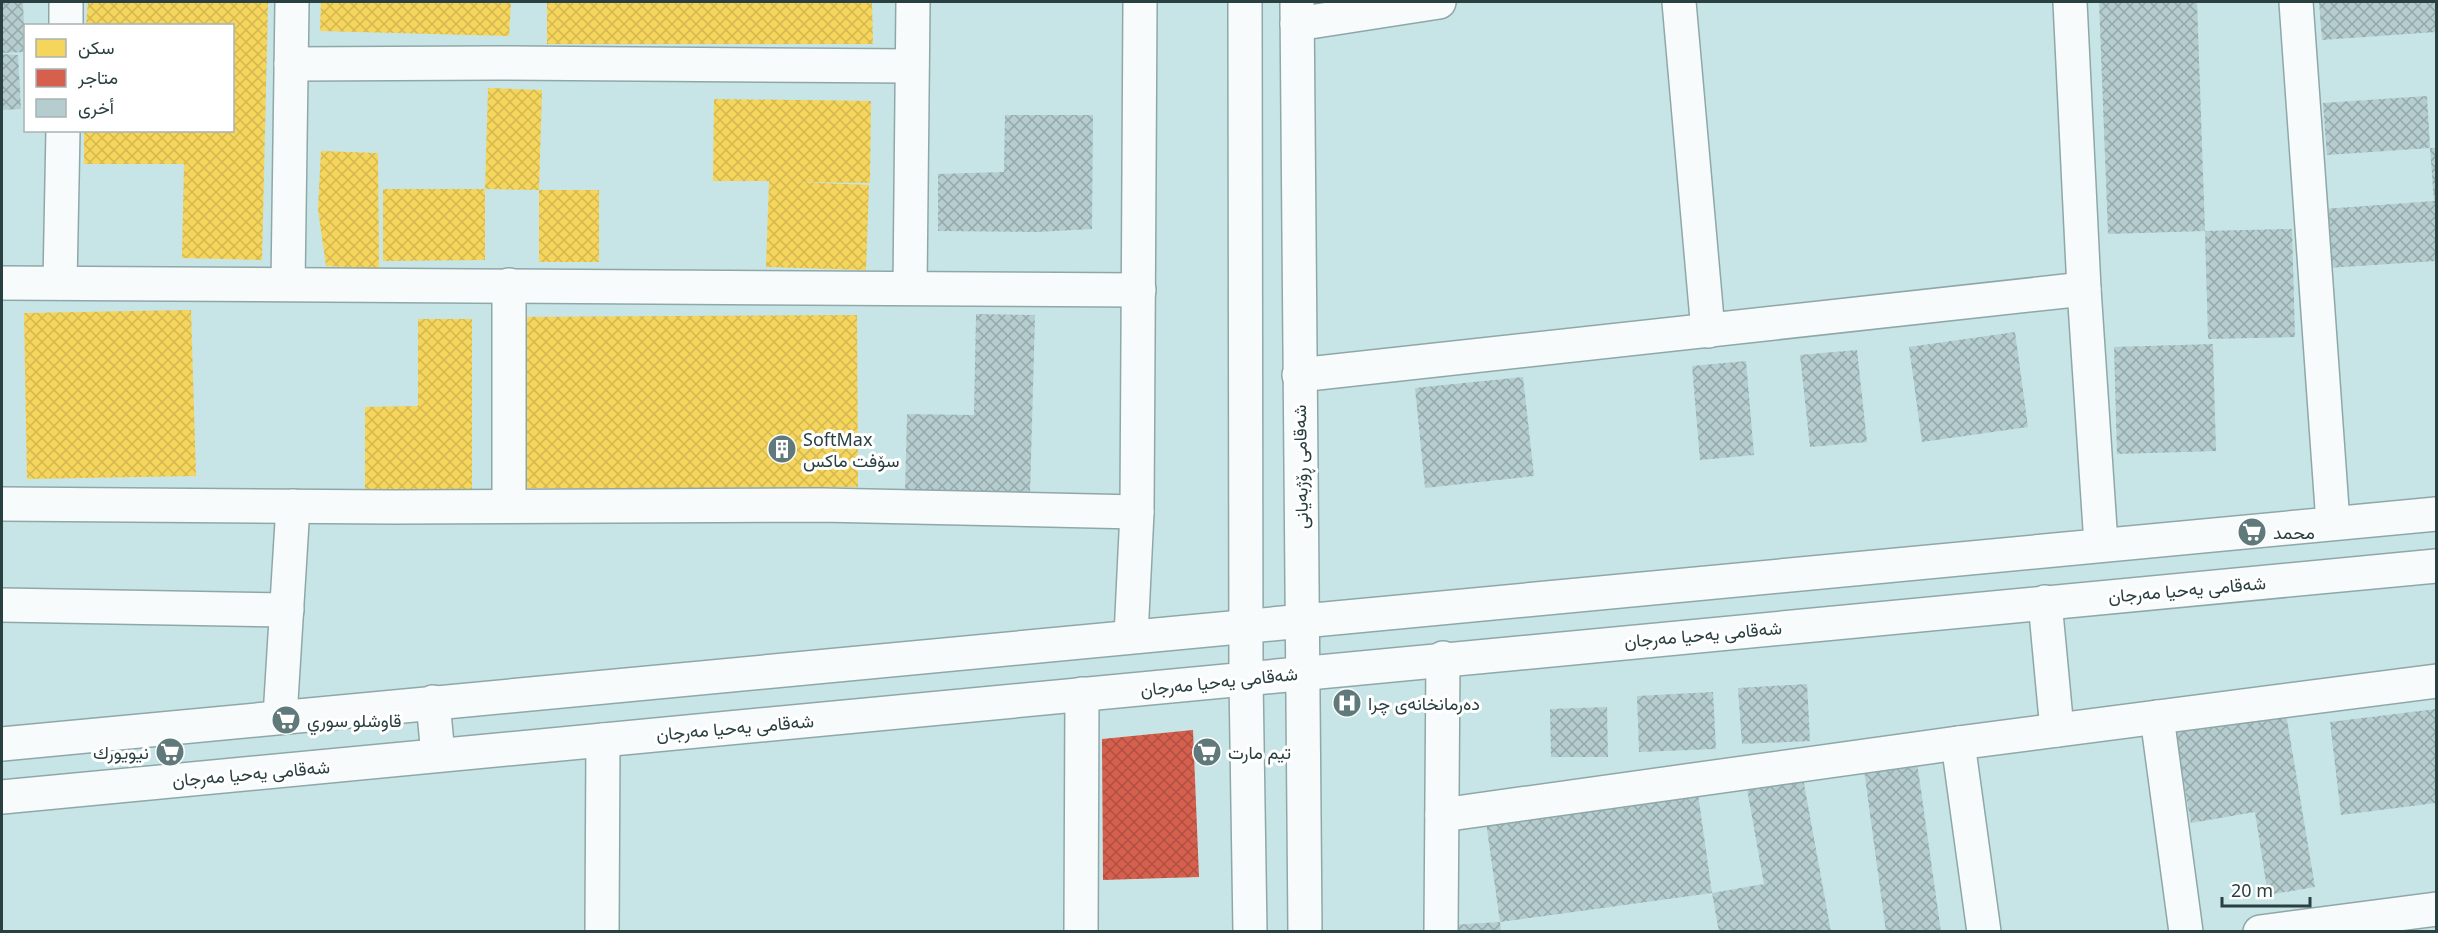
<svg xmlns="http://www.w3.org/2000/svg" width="2438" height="933" viewBox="0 0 2438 933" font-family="'Noto Sans',Vazirmatn,sans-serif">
<defs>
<pattern id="homes-cross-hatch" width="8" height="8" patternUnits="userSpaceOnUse" patternTransform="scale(1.5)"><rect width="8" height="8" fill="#f6d55c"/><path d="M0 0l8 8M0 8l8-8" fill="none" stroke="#d3b851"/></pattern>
<pattern id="shops-cross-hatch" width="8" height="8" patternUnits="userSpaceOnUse" patternTransform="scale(1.5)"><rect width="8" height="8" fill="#d6604d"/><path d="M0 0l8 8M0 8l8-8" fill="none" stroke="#ae5141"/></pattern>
<pattern id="building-cross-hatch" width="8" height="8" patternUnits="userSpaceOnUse" patternTransform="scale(1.5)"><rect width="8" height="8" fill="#b6cdd0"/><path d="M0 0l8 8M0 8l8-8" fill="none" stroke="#94a8aa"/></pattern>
</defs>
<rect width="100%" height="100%" fill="#c7e5e6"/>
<g fill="url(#homes-cross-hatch)">
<polygon points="88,2 268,2 262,260 182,258 184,164 84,164 84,130 232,130 232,26 86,26"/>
<polygon points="321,2 511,2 509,36 320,31"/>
<polygon points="547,2 872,2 873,44 547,44"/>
<polygon points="488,88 542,90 539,190 599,190 599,262 539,262 539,190 485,189 485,260 383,261 383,189 485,189"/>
<polygon points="714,99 871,101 870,183 796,182 869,185 866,270 766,267 769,181 713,181"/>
<polygon points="321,151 378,153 379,269 326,266 318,209"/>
<polygon points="191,310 196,476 27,479 24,313"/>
<polygon points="857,315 858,487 703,488 703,490 585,493 585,488 517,488 515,317"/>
<polygon points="418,319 472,319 472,489 365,489 365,407 418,406"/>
</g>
<polygon fill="url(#shops-cross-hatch)" points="1193,730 1199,877 1103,880 1102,739"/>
<g fill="url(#building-cross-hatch)">
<polygon points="2,2 23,2 25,52 2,53"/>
<polygon points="2099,2 2197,2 2205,231 2292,229 2295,337 2208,339 2205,231 2108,234"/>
<polygon points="2319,2 2436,2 2436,32 2322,40"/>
<polygon points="2,54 18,55 21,109 2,110"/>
<polygon points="2427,96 2430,148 2327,155 2323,103"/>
<polygon points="1005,115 1093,115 1092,229 1036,232 938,231 938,174 1004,172"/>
<polygon points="2430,148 2436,148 2436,261 2328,268 2324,209 2434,201"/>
<polygon points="976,314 1035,315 1030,495 905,491 907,414 974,415"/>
<polygon points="2015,332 2028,427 1922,442 1909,347"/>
<polygon points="2213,344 2216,451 2117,454 2114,347"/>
<polygon points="1857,350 1867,442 1810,447 1800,355"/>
<polygon points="1746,361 1754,455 1700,460 1692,366"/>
<polygon points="1523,377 1534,476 1425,488 1415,388"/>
<polygon points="1807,684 1810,741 1742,744 1738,688"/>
<polygon points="1713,692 1716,749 1639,752 1637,696"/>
<polygon points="1607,707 1608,757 1551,757 1550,709"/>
<polygon points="2436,709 2436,803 2341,815 2330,722"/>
<polygon points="2286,714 2315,887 2268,895 2255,812 2191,823 2175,732"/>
<polygon points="1917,762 1941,932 1886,932 1864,770"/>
<polygon points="1803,778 1831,932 1719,932 1712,893 1500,922 1486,822 1698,794 1712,893 1764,884 1747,789"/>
<polygon points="1500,922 1501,932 1452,932 1452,925"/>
</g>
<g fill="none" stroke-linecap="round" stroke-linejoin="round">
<g stroke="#90a7a8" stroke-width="36">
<g id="minor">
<polyline points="1245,2 1246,679 1250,932"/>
<polyline points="1297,2 1305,932"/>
<polyline points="1679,2 1708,331"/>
<polyline points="2070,2 2084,289 2101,544"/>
<polyline points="2296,2 2333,523"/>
<polyline points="1297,24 1439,2"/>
<polyline points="66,26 66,2"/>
<polyline points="291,64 498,63 912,66"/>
<polyline points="2,283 1139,290"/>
<polyline points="60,283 63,130"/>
<polyline points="288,284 292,2"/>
<polyline points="910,288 913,2"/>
<polyline points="1299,375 2084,289"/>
<polyline points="2,504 393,507 822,505 1137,512"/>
<polyline points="509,506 509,285"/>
<polyline points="2045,602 2057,730"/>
<polyline points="2,605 287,610"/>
<polyline points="1131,636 1137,512 1140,2"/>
<polyline points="433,702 438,755"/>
<polyline points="280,717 293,506"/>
<polyline points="2157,717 2186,932"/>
<polyline points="1958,743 1984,932"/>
<polyline points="2,744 2436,514"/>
<polyline points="2,797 2436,566"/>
<polyline points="1442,815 1958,743 2436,681"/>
<polyline points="602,932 603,740"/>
<polyline points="1081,932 1082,694"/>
<polyline points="1441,932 1443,658"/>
<polyline points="2260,932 2436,909"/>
</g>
</g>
<use href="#minor" stroke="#f7fbfb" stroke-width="33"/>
</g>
<defs>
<g id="building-disc" transform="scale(1.5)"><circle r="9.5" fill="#60797a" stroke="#fff"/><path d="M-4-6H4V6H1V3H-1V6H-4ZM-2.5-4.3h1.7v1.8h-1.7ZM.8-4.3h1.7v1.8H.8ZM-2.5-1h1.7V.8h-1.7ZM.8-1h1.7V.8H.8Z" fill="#fff"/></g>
<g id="supermarket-disc" transform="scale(1.5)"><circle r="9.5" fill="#60797a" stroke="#fff"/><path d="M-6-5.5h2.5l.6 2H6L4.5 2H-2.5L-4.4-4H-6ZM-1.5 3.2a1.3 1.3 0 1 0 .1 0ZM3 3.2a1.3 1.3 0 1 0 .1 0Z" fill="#fff"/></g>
<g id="hospital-disc" transform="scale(1.5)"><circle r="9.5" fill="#60797a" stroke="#fff"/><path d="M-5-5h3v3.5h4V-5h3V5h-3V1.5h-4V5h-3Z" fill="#fff"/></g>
</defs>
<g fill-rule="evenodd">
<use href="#building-disc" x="782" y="449"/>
<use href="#supermarket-disc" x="2252" y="532"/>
<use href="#hospital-disc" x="1347" y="703"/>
<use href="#supermarket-disc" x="286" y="720"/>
<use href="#supermarket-disc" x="170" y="752"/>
<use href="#supermarket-disc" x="1207" y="752"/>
</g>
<g text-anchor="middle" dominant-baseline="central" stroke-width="6" stroke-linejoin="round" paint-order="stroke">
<g font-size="18" fill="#293f40" stroke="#fff" text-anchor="start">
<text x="803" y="439">SoftMax<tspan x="803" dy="21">سۆفت ماکس</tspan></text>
<text x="2273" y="532">محمد</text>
<text x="1368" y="703">دەرمانخانەی چرا</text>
<text x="307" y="720">قاوشلو سوري</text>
<text x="149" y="752" text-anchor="end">نيويورك</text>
<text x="1228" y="752">تیم مارت</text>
</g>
<g font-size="18" fill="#293f40" stroke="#fff">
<text transform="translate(1300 467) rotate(-91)">شەقامی ڕۆژبەیانی</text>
<text transform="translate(2187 589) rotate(-5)">شەقامی یەحیا مەرجان</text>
<text transform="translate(1703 634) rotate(-5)">شەقامی یەحیا مەرجان</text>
<text transform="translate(1219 681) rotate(-6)">شەقامی یەحیا مەرجان</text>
<text transform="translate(735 727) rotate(-5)">شەقامی یەحیا مەرجان</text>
<text transform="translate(251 773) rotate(-5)">شەقامی یەحیا مەرجان</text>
</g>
</g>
<rect width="2438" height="933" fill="none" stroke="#293f40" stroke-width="6"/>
<rect x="24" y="24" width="210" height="108" fill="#ffffff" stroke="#a9b2b3" stroke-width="1.5"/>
<rect x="36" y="39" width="30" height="18" fill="#f6d55c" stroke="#a9b2b3" stroke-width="1.5"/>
<text x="78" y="54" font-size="18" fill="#293f40">سكن</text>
<rect x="36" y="69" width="30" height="18" fill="#d6604d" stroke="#a9b2b3" stroke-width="1.5"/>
<text x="78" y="84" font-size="18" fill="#293f40">متاجر</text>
<rect x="36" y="99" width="30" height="18" fill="#b6cdd0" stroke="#a9b2b3" stroke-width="1.5"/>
<text x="78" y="114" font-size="18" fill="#293f40">أخرى</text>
<path d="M2222 897v9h88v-9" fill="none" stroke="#293f40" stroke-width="3"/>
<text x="2231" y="897" font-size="18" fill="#293f40" stroke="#ffffff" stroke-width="4.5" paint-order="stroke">20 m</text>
</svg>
